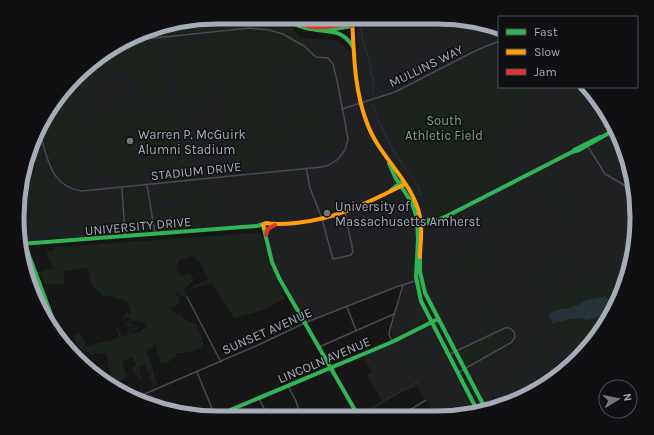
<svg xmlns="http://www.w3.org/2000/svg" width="654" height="435" viewBox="0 0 654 435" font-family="Karla,sans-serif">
<rect width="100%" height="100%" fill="#161616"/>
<g fill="#1f2022">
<polygon points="218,17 298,37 339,41 349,51 358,50 355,18 463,19 499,30 499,87 584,87 616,129 637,205 626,282 587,350 525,397 449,418 438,418 417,386 382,401 367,375 372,372 363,356 394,342 391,330 405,283 306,322 277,272 271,252 267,235 264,228 260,226 251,225 26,241 19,221 17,204 32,141 59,95 106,51 153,28"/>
<polygon points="25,250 36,282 31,284 21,257 21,251"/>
</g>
<g fill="#1b231c" fill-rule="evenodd">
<polygon points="218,17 278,17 293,29 309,47 308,53 303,58 266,64 297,166 289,167 282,159 284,152 272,145 262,143 261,150 262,156 258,162 257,170 237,172 226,137 226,92 216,75 211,29 194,31 190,22"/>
<polygon points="182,23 184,29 193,32 131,39 153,28 161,26 161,33 165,33 165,26"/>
<polygon points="209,36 213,75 175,80 171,39"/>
<polygon points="165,37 167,69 165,79 166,99 138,102 134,70 89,74 90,90 86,95 87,107 80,108 80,109 49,113 59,95 106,51 127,41"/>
<polygon points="481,54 518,125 490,139 511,178 441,214 434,210 378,107"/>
<path d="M326 61C327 67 332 71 332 77 332 83 331 86 332 91L283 101C282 95 279 91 278 86 276 80 279 76 277 69ZM315 66C328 67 332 79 324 88 317 92 300 95 293 95 281 95 277 78 287 72 294 68 306 68 315 66Z"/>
<polygon points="305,75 322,77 307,86 290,83 283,84 283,83 290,82"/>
<polygon points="210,77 212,97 181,100 179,81"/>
<polygon points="503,87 529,87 532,93 512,104"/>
<polygon points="571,87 584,87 592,97 579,103"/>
<polygon points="325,99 329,124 292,130 288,106"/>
<polygon points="171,103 176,104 178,107 186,177 175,179 170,171 164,154 157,155 159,166 154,167 155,170 146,172 146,177 121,180 120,175 99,173 99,169 90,167 85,125 93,122 93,118 118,110 118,107 134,105 135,110 154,109 158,105"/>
<path d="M77 114 78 119H81L83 129 81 141 86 188 84 190C49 186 48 154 41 126L46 117Z"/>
<path d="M37 132C41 148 50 168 43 184 50 189 52 196 51 205L58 211 52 219 46 232 34 235 23 231 18 218 17 204 32 141Z"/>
<path d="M334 132C340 140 339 149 330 154H319V156L317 157 316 152 318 151 316 136 317 135Z"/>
<polygon points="166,163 174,179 163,180 162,175 164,175 162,165"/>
<polygon points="143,187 146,189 153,232 127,234 126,232 124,191 127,188"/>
<polygon points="210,187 209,195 213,226 163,230 159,225 158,209 197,205 195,197 159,199 158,190"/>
<polygon points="558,188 565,202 562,204 566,203 572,216 567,219 553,190"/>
<polygon points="492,203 494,210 501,220 493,224 487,213 489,212 487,211 492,210 491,205 479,208 479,210 476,207"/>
<path d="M257 233 263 237 267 257 285 299 263 310 234 318 212 284H210L191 289 194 286 209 279 198 260 191 256 180 259 176 270 182 276 190 273 194 280 184 289 187 299 181 296 180 293 175 292V294L179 296 180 303 171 308 173 312 178 314 182 312 181 315 183 318 196 324 204 344C200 351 184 354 176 353L177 356 167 363 161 364 155 342 153 347 146 351 151 362 157 385 153 386 145 364 139 368 141 378 139 379 131 370 136 364 132 357 122 362 127 376 118 383 121 392 112 386 115 385C115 378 109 373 108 366 107 360 109 358 106 353L92 355C83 348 78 351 74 337L78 332 84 339 86 346 120 338 118 336 116 327H119V332L122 336H124L129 334V329L139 327 138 329 131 331 130 333 132 334 141 332V329L146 328V323L144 321 139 322 138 320 131 322V324L133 325H138L129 327 124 323H125L126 324 130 322 129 317 123 319 122 318 126 315 125 310 126 308V311L128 314 131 315C130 297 123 301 108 295L106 297 103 296 92 286 88 268 64 271V284L46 285 40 272 53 268 46 250 51 252 56 247Z"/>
<polygon points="487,241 496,257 465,272 457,257"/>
<polygon points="561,260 566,263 570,260 574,262 546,279 552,266"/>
<path d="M418 265 421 288 434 314 431 317C420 305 415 282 418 265Z"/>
<polygon points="548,266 550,268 544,279 535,281 534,278 535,274"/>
<path d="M613 272 622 289 587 350 585 351 556 324 554 325 558 329V338L553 328 554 326 551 327 546 316 547 311 552 308 548 300C552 293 560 293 567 291 584 287 598 278 613 272Z"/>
<polygon points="492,314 498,320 504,321 505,323 489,331"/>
<polygon points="436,321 439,322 453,350 449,352 433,324"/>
<path d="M506 329C513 331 515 338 510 343L465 366 458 351Z"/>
<polygon points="426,341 431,350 415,359 409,350"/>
<polygon points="542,343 553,365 553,366 539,361 531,351 541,346"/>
<polygon points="463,371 465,372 478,398 475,401 459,373"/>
<path d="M529 378 537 388 533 391 528 389 525 393 527 396 525 398C524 393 526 390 529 387L526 382 519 387 520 388 513 396 518 399 511 401 508 397 511 387 519 382Z"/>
</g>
<path fill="#273239" d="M604 297 613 300 617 299 605 319 599 316 587 320 581 318 568 319 553 324 548 315 549 313C555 312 562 307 567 309L580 304 586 300Z"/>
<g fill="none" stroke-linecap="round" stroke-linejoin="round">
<g stroke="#273239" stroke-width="1">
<path d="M366 18 361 25C361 35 363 43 367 53 369 59 369 64 372 69L370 71 373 79V93"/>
<path d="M373 105C379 123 388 142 398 158 406 170 419 181 421 195"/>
<polyline points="370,417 372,415 370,412 372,408 419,381"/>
</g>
<g stroke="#494b4f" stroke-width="1.5">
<polyline points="342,109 395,92 477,50 499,41"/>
<path d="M39 129C47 156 49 186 82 191L322 167 329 165 338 159 345 150 348 139 338 85 333 64 328 58 316 57 304 46 283 34 269 30 250 28 126 41"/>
<polyline points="587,145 605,174 624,185 634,196"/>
<polyline points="306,168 310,188 322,219 333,259 351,255 353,252 345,212"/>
<polyline points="147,185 155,234"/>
<polyline points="122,188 125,236"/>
<polyline points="187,297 221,362"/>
<polyline points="37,300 45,298"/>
<polyline points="347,307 356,330"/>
<polyline points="392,342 389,334 390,329 403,285"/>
<polyline points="319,347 394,314"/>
<path d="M450 354 505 328C511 327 515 331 515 337L512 342 459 372"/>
<polyline points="197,372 215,416"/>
<polyline points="288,386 296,401 301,417"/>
<polyline points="133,399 256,346 307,322 396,287 415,281"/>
<polyline points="259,399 269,417"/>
<polyline points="398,417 426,400"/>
</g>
<g stroke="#30b455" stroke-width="4">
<path d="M283 17C290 22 298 26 306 28 325 33 342 27 353 47"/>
<polyline points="332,25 344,18"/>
<polyline points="329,30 352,26"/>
<polyline points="574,150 600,137"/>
<polyline points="389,163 395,177 412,203 417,218 418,239 416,277 421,301 477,410"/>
<polyline points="391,190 403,181"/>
<polyline points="421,221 433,220"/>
<polyline points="420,224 430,223 447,216 572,152 579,150 616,129"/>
<polyline points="19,229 60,338"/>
<polyline points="264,229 272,262 279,278 359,417"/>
<polyline points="20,244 257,226 263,224"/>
<polyline points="420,257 420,272 425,293 485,408"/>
<polyline points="216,416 392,342 438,319"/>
</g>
<g stroke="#ff9f0a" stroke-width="4">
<path d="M352 18C354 53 354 90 367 123 379 157 413 181 420 217 423 230 420 244 420 257"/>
<path d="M264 228 263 225 266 223C276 225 286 224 296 223 337 219 369 202 405 184"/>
</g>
<g stroke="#e5322d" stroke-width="4">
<path d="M293 18C309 33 329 26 349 24L352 26"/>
<polyline points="266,235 268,229 275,225"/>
</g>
</g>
<g fill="#73787f" stroke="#101012" stroke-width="1.5">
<circle cx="130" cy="141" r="4"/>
<circle cx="327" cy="213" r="4"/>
</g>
<g text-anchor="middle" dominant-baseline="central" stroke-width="3" stroke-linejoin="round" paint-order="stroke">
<g font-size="13" fill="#a5acb8" stroke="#101012">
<text transform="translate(426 66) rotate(-26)">MULLINS WAY</text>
<text transform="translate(196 171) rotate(-6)">STADIUM DRIVE</text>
<text transform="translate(138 226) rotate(-5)">UNIVERSITY DRIVE</text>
<text transform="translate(267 331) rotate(-24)">SUNSET AVENUE</text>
<text transform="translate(324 360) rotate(-23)">LINCOLN AVENUE</text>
</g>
<g font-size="13" fill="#7ba57a" stroke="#101012">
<text x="444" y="120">South<tspan x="444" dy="15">Athletic Field</tspan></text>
</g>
<g font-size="13" fill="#a5acb8" stroke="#101012" text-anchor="start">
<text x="138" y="134">Warren P. McGuirk<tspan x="138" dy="15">Alumni Stadium</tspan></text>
<text x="335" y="206">University of<tspan x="335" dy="15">Massachusetts Amherst</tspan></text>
</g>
</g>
<path d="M0 0H654V435H0ZM217 24H437A193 193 0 0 1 630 217V218A193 193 0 0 1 437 411H217A193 193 0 0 1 24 218V217A193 193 0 0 1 217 24Z" fill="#101012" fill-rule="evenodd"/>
<path fill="none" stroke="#a5acb8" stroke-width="5" d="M217 24H437A193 193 0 0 1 630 217V218A193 193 0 0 1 437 411H217A193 193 0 0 1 24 218V217A193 193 0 0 1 217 24Z"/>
<rect x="498" y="16" width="140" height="72" fill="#101012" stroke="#4c4e54"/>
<rect x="506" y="29" width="20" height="6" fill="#30b455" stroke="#4c4e54"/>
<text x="534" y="36" font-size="12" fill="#a5acb8">Fast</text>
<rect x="506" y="49" width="20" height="6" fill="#ff9f0a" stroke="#4c4e54"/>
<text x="534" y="56" font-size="12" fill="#a5acb8">Slow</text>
<rect x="506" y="69" width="20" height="6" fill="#e5322d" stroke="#4c4e54"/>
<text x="534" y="76" font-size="12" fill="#a5acb8">Jam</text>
<g transform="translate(618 399) rotate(80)"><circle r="19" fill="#101012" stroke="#4c4e54"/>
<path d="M0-3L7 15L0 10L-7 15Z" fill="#73787f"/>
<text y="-6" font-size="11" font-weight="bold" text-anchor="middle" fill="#a5acb8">N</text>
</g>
</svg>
